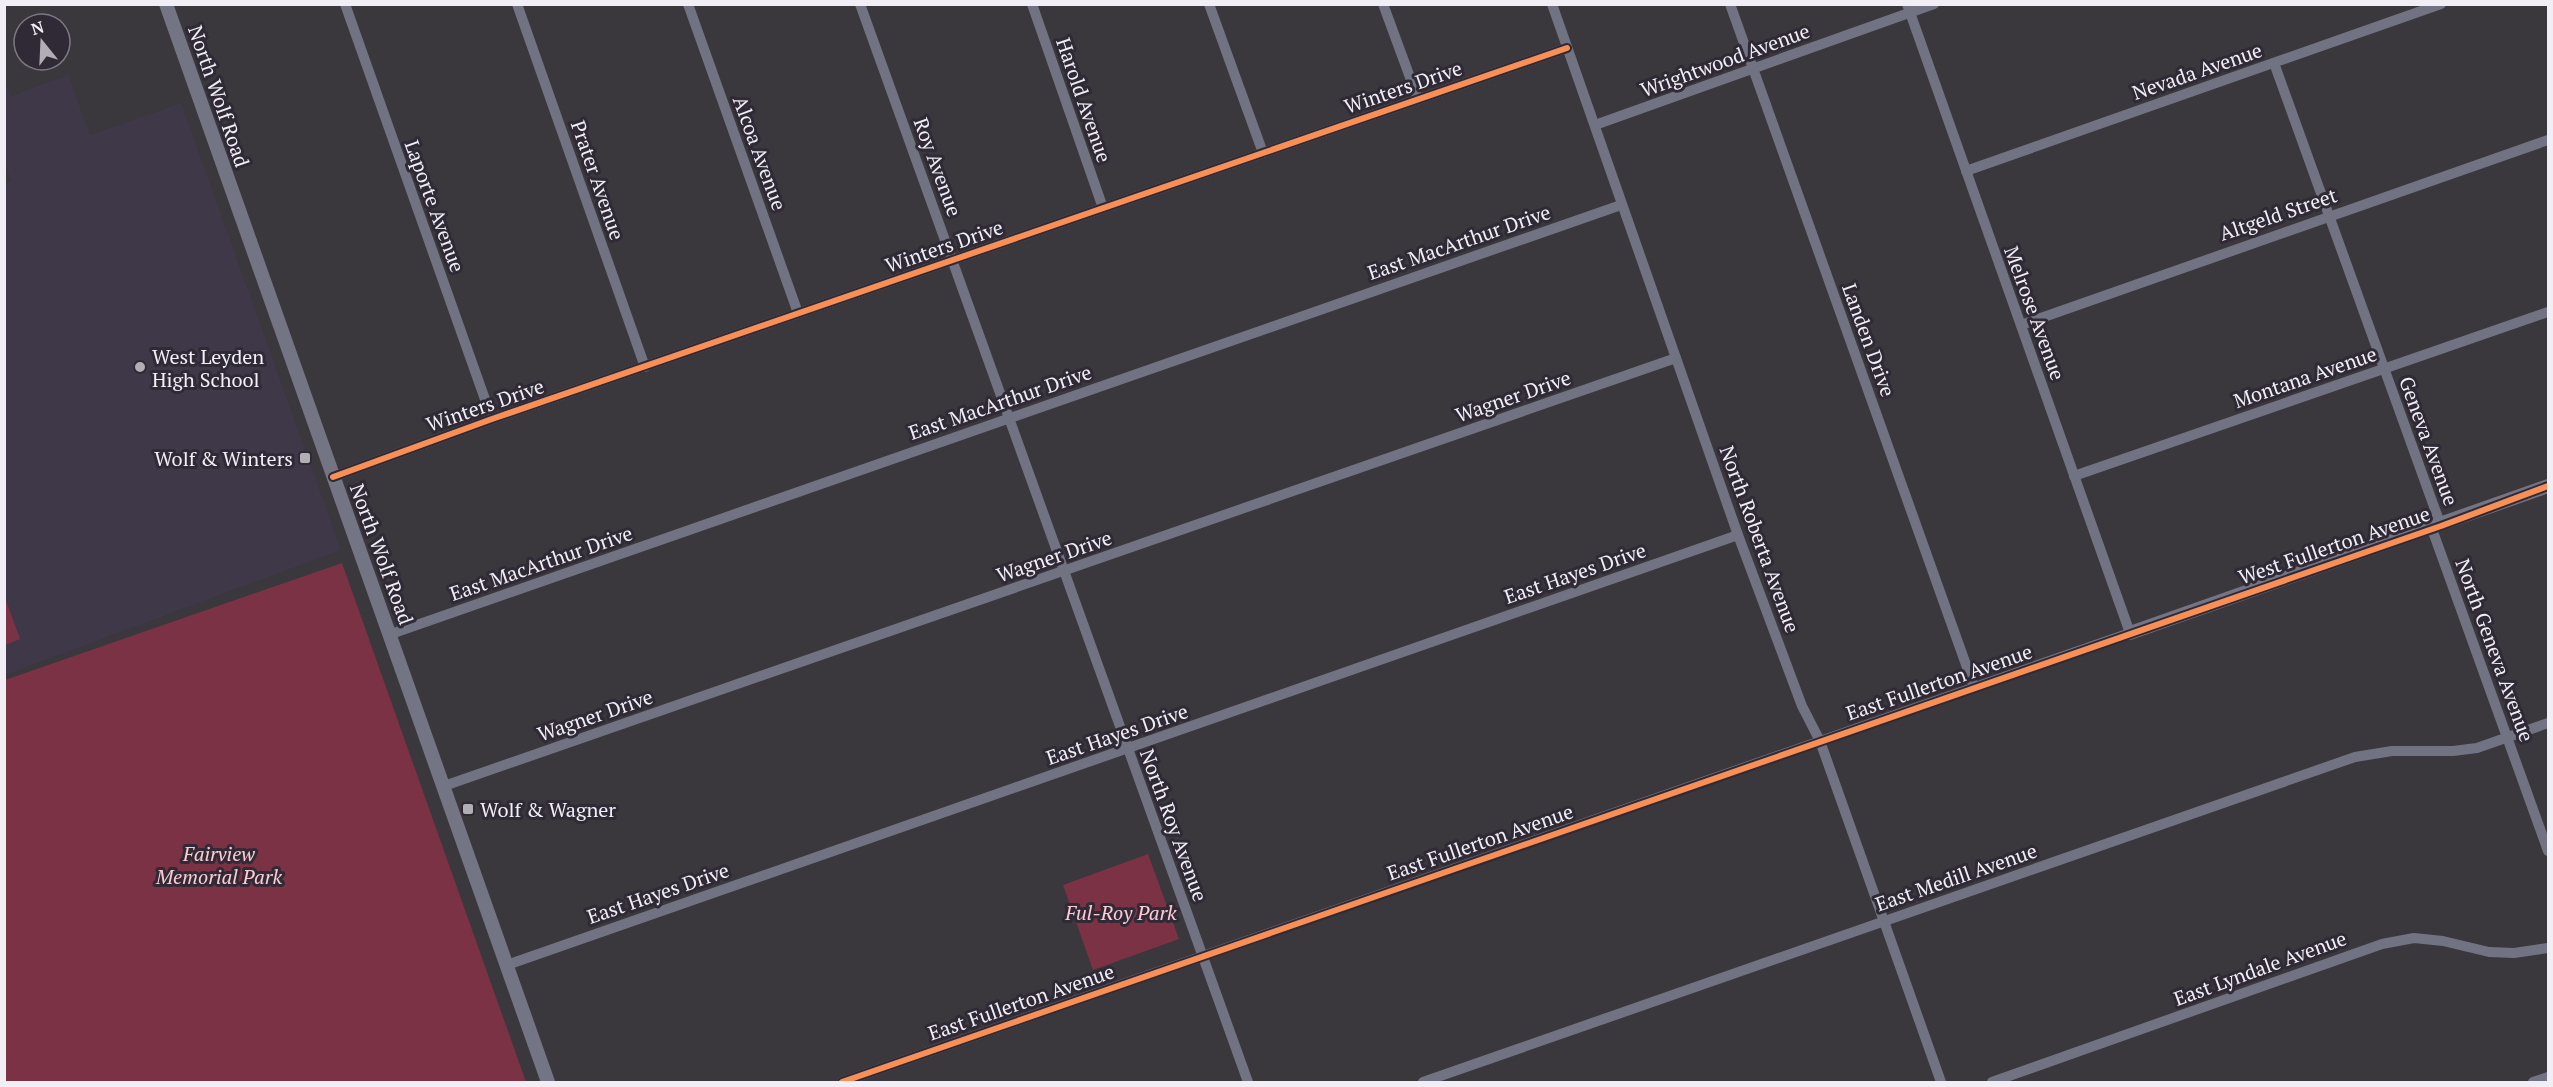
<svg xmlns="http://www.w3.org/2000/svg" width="2553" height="1087" viewBox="0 0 2553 1087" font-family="'PT Serif',serif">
<rect width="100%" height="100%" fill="#3a373d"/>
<polygon fill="#3f3848" points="68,75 90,135 181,103 341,550 5,675 4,183 11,181 5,164 4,79 11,96"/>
<g fill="#7c3245">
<polygon points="342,563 526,1082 5,1082 5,680"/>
<polygon points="4,595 20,639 5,645 4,645"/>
<polygon points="1148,854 1179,939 1093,970 1063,885"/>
</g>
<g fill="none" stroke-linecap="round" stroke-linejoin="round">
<g stroke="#717382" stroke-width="10">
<polyline points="345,4 492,419"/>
<polyline points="517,4 645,367"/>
<polyline points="688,4 798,313"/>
<polyline points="860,4 1248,1082"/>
<polyline points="1032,4 1103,208"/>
<polyline points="1209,4 1263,153"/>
<polyline points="1383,4 1418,99"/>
<polyline points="1552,4 1738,535 1802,706 1820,741 1941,1082"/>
<polyline points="1730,4 1974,687"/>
<polyline points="2274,63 2441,526"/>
<polyline points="1595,125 1934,4"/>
<polyline points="1966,171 2441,4"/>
<polyline points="2021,325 2548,140"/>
<polyline points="2074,476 2548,312"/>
<polyline points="333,477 492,419 1567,48"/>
<polyline points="2432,529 2548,851"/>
<polyline points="391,634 1621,205"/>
<polyline points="444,786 1676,358"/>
<polyline points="507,965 1738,535"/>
<polyline points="842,1082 2130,633 1907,4"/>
<polyline points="1423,1082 2355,757 2392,751 2453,751 2477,748 2548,723"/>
<polyline points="1992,1082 2382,944 2414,938 2443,941 2489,952 2514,953 2548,948"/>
<polyline points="2533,1082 2548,1077"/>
</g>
<g stroke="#747584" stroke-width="14">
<polyline points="166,4 548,1082"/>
<polyline points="2130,633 2548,486"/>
</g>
<g stroke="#2f2a36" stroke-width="10">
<g id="cycleway">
<polyline points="333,477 492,419 1567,48"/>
<polyline points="842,1082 2441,526 2548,486"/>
</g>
</g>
<use href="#cycleway" stroke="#f78f57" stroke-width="6"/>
</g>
<g fill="#b1aeb5" stroke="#2f2a36" stroke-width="2">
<circle cx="140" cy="367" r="6"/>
<rect x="299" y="452" width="12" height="12" rx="3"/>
<rect x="462" y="803" width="12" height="12" rx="3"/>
</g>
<g text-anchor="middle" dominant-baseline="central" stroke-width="6" stroke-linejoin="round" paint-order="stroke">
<g font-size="20" fill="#f1eef6" stroke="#2f2a36">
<text transform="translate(1725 60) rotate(-20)">Wrightwood Avenue</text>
<text transform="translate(2197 71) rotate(-19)">Nevada Avenue</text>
<text transform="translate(1403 87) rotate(-19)">Winters Drive</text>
<text transform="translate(219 96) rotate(71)">North Wolf Road</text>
<text transform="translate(1084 100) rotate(71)">Harold Avenue</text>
<text transform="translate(760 153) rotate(70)">Alcoa Avenue</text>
<text transform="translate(938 167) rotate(70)">Roy Avenue</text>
<text transform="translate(598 180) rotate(71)">Prater Avenue</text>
<text transform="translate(435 206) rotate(70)">Laporte Avenue</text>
<text transform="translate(2278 214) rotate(-19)">Altgeld Street</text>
<text transform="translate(1459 242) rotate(-19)">East MacArthur Drive</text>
<text transform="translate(944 246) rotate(-19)">Winters Drive</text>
<text transform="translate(2035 313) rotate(70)">Melrose Avenue</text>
<text transform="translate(1869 340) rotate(70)">Landen Drive</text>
<text transform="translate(2305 377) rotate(-19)">Montana Avenue</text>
<text transform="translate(1513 396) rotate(-19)">Wagner Drive</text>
<text transform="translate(1000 402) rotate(-19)">East MacArthur Drive</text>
<text transform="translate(485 405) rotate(-19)">Winters Drive</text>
<text transform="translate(2429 441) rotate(70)">Geneva Avenue</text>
<text transform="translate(1760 539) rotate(70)">North Roberta Avenue</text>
<text transform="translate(2334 545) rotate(-19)">West Fullerton Avenue</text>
<text transform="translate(382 554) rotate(70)">North Wolf Road</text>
<text transform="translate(1054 556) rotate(-19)">Wagner Drive</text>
<text transform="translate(541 563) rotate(-19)">East MacArthur Drive</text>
<text transform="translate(1575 573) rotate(-19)">East Hayes Drive</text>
<text transform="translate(2495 650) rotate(70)">North Geneva Avenue</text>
<text transform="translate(1939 682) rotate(-19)">East Fullerton Avenue</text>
<text transform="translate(595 715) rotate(-19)">Wagner Drive</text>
<text transform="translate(1117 734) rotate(-19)">East Hayes Drive</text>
<text transform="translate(1174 825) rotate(70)">North Roy Avenue</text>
<text transform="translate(1480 842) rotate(-19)">East Fullerton Avenue</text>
<text transform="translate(1956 877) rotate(-19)">East Medill Avenue</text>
<text transform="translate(658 893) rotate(-19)">East Hayes Drive</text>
<text transform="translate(2260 968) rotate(-20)">East Lyndale Avenue</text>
<text transform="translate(1021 1002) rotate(-19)">East Fullerton Avenue</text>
</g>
<g font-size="20" fill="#f1eef6" stroke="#2f2a36" text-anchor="start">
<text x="152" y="356">West Leyden<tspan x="152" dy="23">High School</tspan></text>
<text x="293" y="458" text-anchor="end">Wolf &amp; Winters</text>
<text x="480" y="809">Wolf &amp; Wagner</text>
</g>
<g font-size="20" font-style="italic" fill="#ffcbd2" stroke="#2f2a36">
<text x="219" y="853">Fairview<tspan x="219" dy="23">Memorial Park</tspan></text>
<text x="1121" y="912">Ful-Roy Park</text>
</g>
</g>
<rect width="2553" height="1087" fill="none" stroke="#f1eef6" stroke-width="12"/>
<g transform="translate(42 42) rotate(342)"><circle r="28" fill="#2f2a36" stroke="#7d7883" stroke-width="1.5"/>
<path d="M0-4.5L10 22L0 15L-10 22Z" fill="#b1aeb5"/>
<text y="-9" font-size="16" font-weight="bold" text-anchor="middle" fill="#f1eef6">N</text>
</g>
</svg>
